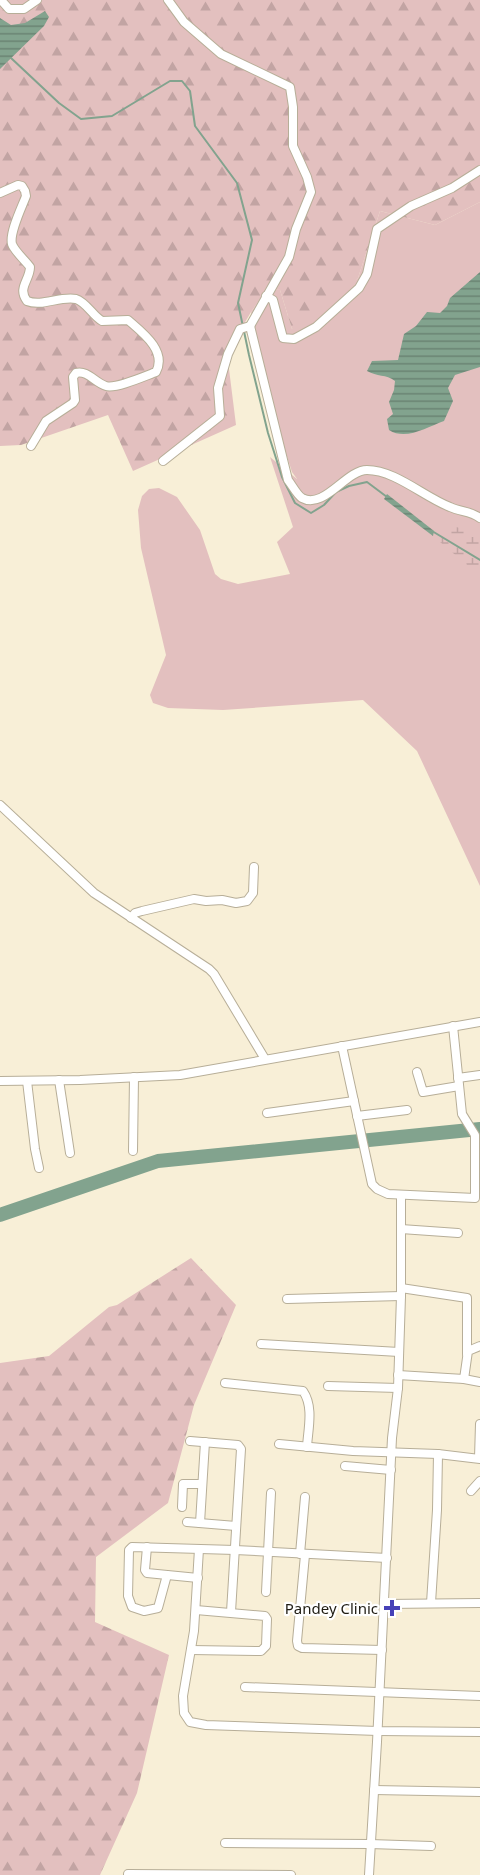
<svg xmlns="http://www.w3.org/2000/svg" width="480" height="1875" viewBox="0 0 480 1875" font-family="'Noto Sans',sans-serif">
<defs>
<pattern id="forest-firs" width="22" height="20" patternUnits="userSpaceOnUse" patternTransform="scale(1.5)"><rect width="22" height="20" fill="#e3c0bf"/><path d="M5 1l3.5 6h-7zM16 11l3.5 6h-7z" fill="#c2a4a3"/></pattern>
<pattern id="wetland-marsh" width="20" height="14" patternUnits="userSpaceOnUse" patternTransform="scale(1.5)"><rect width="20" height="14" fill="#e3c0bf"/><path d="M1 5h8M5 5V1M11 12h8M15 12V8" fill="none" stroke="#c2a4a3"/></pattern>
<pattern id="water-rules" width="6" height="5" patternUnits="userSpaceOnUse" patternTransform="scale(1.5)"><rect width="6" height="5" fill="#82a38e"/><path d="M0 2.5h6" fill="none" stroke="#6a8473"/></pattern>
</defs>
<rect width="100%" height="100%" fill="#f8efd7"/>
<polygon fill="#e3c0bf" points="480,202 480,886 417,751 363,700 223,710 168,708 153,703 150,695 166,655 141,548 138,510 142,496 149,489 159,488 177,497 200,530 215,574 221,579 238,584 290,574 277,542 293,527 270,457 297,479 292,472 278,429 251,312 267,289 280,290 292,329 358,278 380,211 435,225"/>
<g fill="url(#forest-firs)">
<polygon points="0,0 480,0 480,202 435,225 380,211 358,278 308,324 292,329 280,290 267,289 251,312 227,353 236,425 133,471 108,415 21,445 0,446"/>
<polygon points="191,1258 236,1305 194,1405 168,1503 96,1557 95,1622 169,1655 137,1793 100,1875 0,1875 0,1363 49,1356 109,1307 117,1305"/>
</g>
<polygon fill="url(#wetland-marsh)" points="446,524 480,534 480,576 433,536 434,531"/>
<g fill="url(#water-rules)">
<polygon points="45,11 49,17 44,26 0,69 0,18 11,25 25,23"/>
<path d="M480 272V367L455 375 448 388 453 401 444 421C427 427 406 441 389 430L387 419 393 414 389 402 394 390 395 381C386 374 377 377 367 371L372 361 398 360 404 334 416 326 427 312 440 313 447 306 450 298Z"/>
<polygon points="387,494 434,531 433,536 384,499"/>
</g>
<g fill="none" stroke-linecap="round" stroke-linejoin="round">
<g stroke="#82a38e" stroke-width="2">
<polyline points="11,58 59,103 81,119 112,116 170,81 182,81 190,91 195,126 237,183 252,240 238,303 249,355 268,433 282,477 295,503 311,513 324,505 336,492 349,486 367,482 387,497"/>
<polyline points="432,531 480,560"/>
</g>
<polyline stroke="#82a38e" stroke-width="14" points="0,1215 158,1161 480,1129"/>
<g stroke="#b7ae98" stroke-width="10">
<g id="minor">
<polyline points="1,0 9,9 24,9 37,0"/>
<polyline points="168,0 184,22 221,54 290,87 293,107 293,146 307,177 311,192 296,229 289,257 250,326"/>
<path d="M0 193 18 185 22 186 25 191 26 196C22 207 9 233 12 244 15 252 25 260 30 267 30 280 17 288 27 301 42 307 59 296 76 299 86 302 93 316 102 321L128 320C143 333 167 351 156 372 145 376 116 389 106 386 95 383 88 370 76 373L73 377 75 400 73 403 46 421 31 446"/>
<polyline points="266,296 273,300 283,338 294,339 316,327 359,288 367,274 377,229 411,206 452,188 480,170"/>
<path d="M163 461 220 416 218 388 228 354 240 329 250 326 288 480C292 485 297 495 302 498 324 510 346 470 367 470 395 470 424 497 450 507 461 512 471 511 480 518"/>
<polyline points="0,805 94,893 209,969 214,974 265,1059"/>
<polyline points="131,918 135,913 142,911 194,899 206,901 222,900 236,903 247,901 253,893 254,867"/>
<polyline points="342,1046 372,1184 377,1189 388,1194 475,1198 475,1135 462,1114 453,1026"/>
<polyline points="417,1072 423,1092 459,1086"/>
<polyline points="458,1078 480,1075"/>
<polyline points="59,1080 70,1153"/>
<polyline points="0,1081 80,1080 180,1075 480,1022"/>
<polyline points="27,1081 35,1149 39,1168"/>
<polyline points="267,1113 354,1101"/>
<polyline points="357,1116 407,1110"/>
<polyline points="133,1151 134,1077"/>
<polyline points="401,1229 458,1233"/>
<polyline points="401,1288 467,1298 467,1354"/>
<polyline points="287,1299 401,1296"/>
<polyline points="261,1344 399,1352"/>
<polyline points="398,1375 464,1379 480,1382"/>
<polyline points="464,1379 468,1351 480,1346"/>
<path d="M225 1383 303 1391C314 1407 308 1429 307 1447"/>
<polyline points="328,1386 398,1388"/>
<polyline points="190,1441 238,1445 241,1449 231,1612"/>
<polyline points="279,1444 353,1451 438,1454 480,1459"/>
<polyline points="479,1458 480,1424"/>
<polyline points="345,1466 391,1470"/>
<polyline points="471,1491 480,1481"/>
<polyline points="182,1507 183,1484 202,1484"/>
<polyline points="187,1522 236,1526"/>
<polyline points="200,1523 205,1442"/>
<polyline points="147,1547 145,1570 147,1573 198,1578"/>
<polyline points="199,1549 194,1631 183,1696 184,1713 190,1722 206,1725 378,1731 480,1732"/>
<polyline points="300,1554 305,1497"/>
<polyline points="305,1555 297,1641 298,1646 302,1648 382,1650"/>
<polyline points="167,1575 158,1608 144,1611 132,1607 128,1596 129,1550 132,1547 235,1550 387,1558"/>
<polyline points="266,1592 271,1493"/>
<polyline points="431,1603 437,1510 438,1454"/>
<polyline points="385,1604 480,1603"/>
<polyline points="191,1650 261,1651 266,1646 267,1619 265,1616 196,1610"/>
<polyline points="245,1687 480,1696"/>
<polyline points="374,1790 480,1792"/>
<polyline points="225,1843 370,1844 431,1846"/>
<polyline points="128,1874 291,1875"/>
<polyline points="369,1875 377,1742 392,1438 398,1388 401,1296 401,1195"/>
</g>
</g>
<use href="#minor" stroke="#fff" stroke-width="8"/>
</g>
<path fill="#4641b7" stroke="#fff" stroke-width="2" d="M389 1599h6v6h6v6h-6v6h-6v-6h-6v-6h6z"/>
<g text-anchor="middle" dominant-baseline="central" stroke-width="4.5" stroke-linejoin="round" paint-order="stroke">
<g font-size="15" fill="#1f1c13" stroke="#fff" text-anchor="end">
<text x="378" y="1608">Pandey Clinic</text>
</g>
</g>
</svg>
